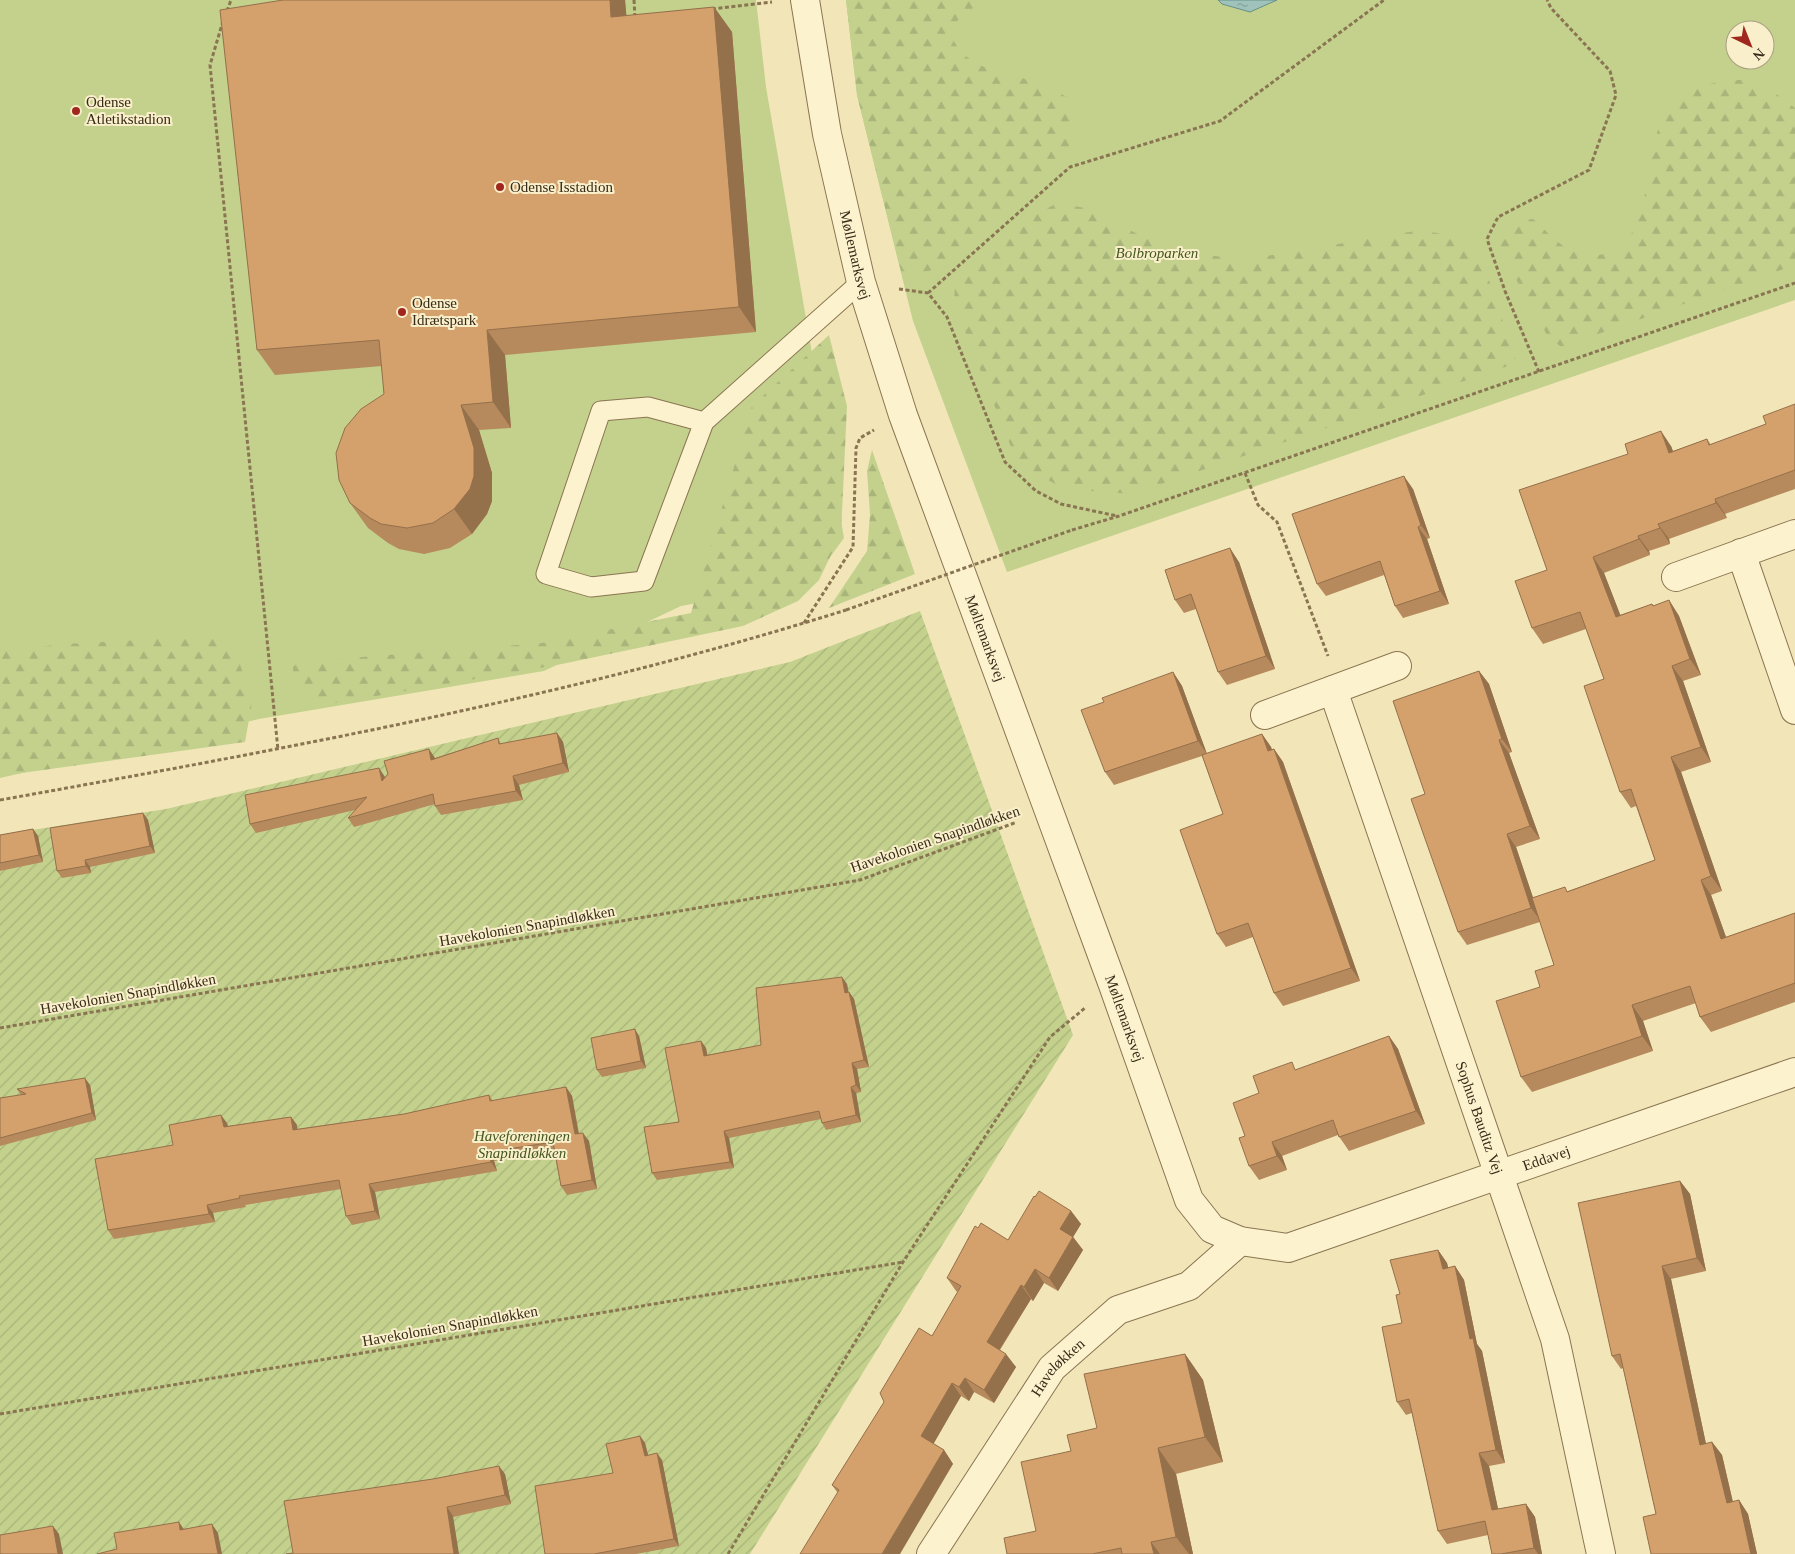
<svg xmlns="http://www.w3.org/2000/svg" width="1795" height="1554" viewBox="0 0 1795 1554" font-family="Georgia,serif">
<defs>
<pattern id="forest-firs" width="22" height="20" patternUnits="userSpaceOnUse" patternTransform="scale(1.25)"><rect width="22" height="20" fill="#c3d18d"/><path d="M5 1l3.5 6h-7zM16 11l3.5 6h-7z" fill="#a8b479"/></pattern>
<pattern id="garden-furrows" width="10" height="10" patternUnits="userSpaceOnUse" patternTransform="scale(1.25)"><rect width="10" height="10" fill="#c3d18d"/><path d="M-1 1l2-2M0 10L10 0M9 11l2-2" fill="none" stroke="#a8b479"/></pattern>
<pattern id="water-ripples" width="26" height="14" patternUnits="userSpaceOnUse" patternTransform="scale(1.25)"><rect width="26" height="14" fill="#9fc2bb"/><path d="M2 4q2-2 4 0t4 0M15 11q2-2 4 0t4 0" fill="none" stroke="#829e97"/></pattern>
</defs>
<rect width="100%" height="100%" fill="#f2e6b9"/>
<g fill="#c3d18d" fill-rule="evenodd">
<polygon points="0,0 756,0 766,87 844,538 812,582 681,606 544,671 259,719 0,778"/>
<path d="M846 0H1795V300L1007 572 913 321 857 95ZM1735 30H1765V60H1735Z"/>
</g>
<g fill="url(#forest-firs)">
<path d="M846 0H1005C979 4 962 8 950 33 964 67 991 69 1022 78 1038 83 1054 90 1069 98 1075 121 1077 134 1065 156L941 267 903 279 857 95Z"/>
<path d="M1756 79 1795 108V265L1561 347 1547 335 1498 247 1499 235 1511 221 1533 219C1555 239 1574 264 1607 253 1659 236 1639 146 1668 112 1695 81 1717 81 1756 79Z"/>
<polygon points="1057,203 1085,208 1168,249 1243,260 1421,230 1457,237 1479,251 1517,363 1132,494 1064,489 1017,462 954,304 955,284 1029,219"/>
<polygon points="829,335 847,406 841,534 819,580 798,601 743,626 562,664 335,703 314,701 294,688 293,667 298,662 542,643 691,613 752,406"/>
<polygon points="872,450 915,574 829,608 867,551 870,515 867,471"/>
<polygon points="231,635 252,703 245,742 0,776 0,651 65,644"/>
</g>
<polygon fill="url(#garden-furrows)" points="920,611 1073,1035 750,1554 0,1554 0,835 166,809 790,662"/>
<polygon fill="url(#water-ripples)" stroke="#669089" points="1218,0 1277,0 1250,12 1222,4"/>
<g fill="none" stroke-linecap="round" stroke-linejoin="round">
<g stroke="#8a7552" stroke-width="21">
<polyline id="lane" points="704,422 648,407 601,411 546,574 591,587 644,581 704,422 861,282"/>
</g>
<g stroke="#8a7552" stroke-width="30">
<g id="street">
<path id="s1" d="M805 0 827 134 861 282 903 415 1113 985 1189 1200 1212 1229 1240 1241 1288 1248 1795 1072"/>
<polyline points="1741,553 1795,710"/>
<polyline points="1676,577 1795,534"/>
<path id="s2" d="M1333 690 1555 1339 1601 1554"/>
<polyline points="1265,715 1397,666"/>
<path id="s3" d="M931 1554 1052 1368 1118 1310 1189 1286 1240 1241"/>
</g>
</g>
<g stroke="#8a7552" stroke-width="3" stroke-dasharray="4 2.5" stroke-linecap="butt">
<polyline points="634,0 635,18"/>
<polyline points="712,9 772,2"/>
<polyline points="227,11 231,0"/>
<polyline points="223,21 210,65 278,750"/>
<polyline points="899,289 928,293 947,317 1005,462 1036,491 1061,504 1117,516"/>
<polyline points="928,293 1070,167 1220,121 1384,0"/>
<polyline points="1539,372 1505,291 1487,239 1498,217 1589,170 1616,95 1610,71 1551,8 1547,0"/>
<polyline points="1245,473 1258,505 1277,522 1328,656"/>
<polyline points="1072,530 1119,516 1795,283"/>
<polyline points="804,623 853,547 856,448 860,438 874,430"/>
<path d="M0 800C285 749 570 697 846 610"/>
<polyline points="0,1028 860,880 1017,822"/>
<polyline points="0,1414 903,1262"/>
<polyline points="728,1554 903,1262 1050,1037 1085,1008"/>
</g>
<use href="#lane" stroke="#fcf2cd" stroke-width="19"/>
<use href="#street" stroke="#fcf2cd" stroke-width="28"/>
<polyline stroke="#8a7552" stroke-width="3" stroke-dasharray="4 2.5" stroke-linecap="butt" points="846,610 1072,530"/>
</g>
<g fill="#b68a5c">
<polygon points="283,0 625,0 626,16 714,7 732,32 756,332 505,355 511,428 479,430 492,473 492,501 487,514 472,534 450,548 424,554 399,549 388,543 368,528 350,503 384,394 382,366 275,375 257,350"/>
<polygon points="1795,404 1795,489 1725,514 1727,518 1669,539 1670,544 1649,551 1650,555 1604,573 1620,615 1652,604 1654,606 1669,600 1679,616 1701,675 1683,681 1711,762 1681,772 1722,891 1711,895 1726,937 1795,913 1795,1002 1711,1032 1700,1017 1696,1003 1643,1021 1653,1051 1532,1092 1521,1077 1540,987 1554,965 1540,922 1467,945 1458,932 1425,794 1479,671 1489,684 1512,752 1509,753 1540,839 1516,847 1533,898 1568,891 1655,860 1636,806 1631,808 1620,792 1604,679 1586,629 1543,644 1532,628 1547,570 1671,446 1673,451 1707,439 1711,445 1766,424"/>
<polygon points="1413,489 1430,538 1427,539 1449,604 1403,618 1395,606 1384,575 1326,596 1317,584"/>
<polygon points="1239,562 1275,669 1227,685 1218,672 1196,609 1184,613 1175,600"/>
<polygon points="1173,672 1182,686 1207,754 1262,734 1271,747 1272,750 1274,749 1283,762 1360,981 1283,1006 1274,993 1253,937 1226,947 1217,934 1223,814 1202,756 1114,785 1105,772 1104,702"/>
<polygon points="557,733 563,742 569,772 519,785 523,800 441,815 435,806 435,804 354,827 348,818 355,810 256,833 250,824 385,777 435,758 498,738 501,744"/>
<polygon points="143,813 148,820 155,853 90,867 91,873 62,878 57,871"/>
<polygon points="33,829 38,836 43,862 0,871 0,835"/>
<polygon points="847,984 848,992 849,992 854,999 869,1067 857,1069 861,1092 856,1093 861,1122 826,1130 822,1123 821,1119 729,1138 734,1168 657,1180 652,1173 679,1122 701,1041 706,1048 707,1055 761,1045"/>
<polygon points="639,1036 646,1068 602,1077 597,1070"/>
<polygon points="1389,1036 1398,1049 1425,1124 1349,1151 1338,1135 1282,1156 1287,1170 1259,1180 1249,1166 1245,1136 1259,1093 1297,1070"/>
<polygon points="90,1085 96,1120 0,1146 0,1098 21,1095 17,1089"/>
<polygon points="566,1087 572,1096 579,1133 589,1141 597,1189 567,1195 561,1186 554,1151 494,1161 497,1171 375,1192 380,1219 352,1225 346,1216 341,1189 245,1205 246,1207 213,1213 215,1222 114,1239 108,1230 173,1145 227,1123 228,1126 291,1117 297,1125 297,1129 404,1114 489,1095 493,1101"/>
<polygon points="1680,1181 1690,1194 1706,1271 1671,1279 1706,1444 1712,1442 1722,1455 1733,1502 1739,1500 1748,1514 1757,1554 1651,1554 1656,1514 1623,1368 1621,1369 1612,1356"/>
<polygon points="1035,1197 1071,1211 1081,1224 1073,1237 1083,1250 1058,1291 1044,1283 1033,1301 1031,1299 1000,1350 1016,1367 994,1403 974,1392 969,1401 961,1396 933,1444 944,1450 953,1464 837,1492 832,1485 932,1336 958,1292 956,1291 947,1278 978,1228 1008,1240"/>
<polygon points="1438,1250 1447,1263 1448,1268 1455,1266 1464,1280 1477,1344 1482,1351 1505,1463 1489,1466 1498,1509 1526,1504 1535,1517 1542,1554 1492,1554 1488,1535 1447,1544 1438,1531 1412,1413 1406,1415 1397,1402 1402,1323 1400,1294"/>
<polygon points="1185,1354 1203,1380 1223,1462 1176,1474 1193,1554 1007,1554 1036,1531 1071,1451"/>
<polygon points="640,1436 645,1443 648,1455 662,1460 679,1546 636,1554 545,1554 613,1473"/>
<polygon points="505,1474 511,1504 293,1553"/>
</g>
<g fill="#94704b">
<polygon points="610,0 625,0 629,42 611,17"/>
<polygon points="714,7 732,32 756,332 739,307"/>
<polygon points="487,330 505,355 511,428 493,402"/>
<polygon points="461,405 479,430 492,473 492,501 487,514 472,534 454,509"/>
<polygon points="1661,431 1671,446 1679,468 1669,453"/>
<polygon points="1404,476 1413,489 1430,538 1421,525"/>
<polygon points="1715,499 1725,514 1727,518 1716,503"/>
<polygon points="1658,524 1669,539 1670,544 1660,528"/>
<polygon points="1418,527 1427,539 1449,604 1440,591"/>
<polygon points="1638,536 1649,551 1650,555 1639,539"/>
<polygon points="1230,548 1239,562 1275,669 1266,656"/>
<polygon points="1593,557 1604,573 1627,632 1616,617"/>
<polygon points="1669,600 1679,616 1701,675 1690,659"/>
<polygon points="1672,666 1683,681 1711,762 1701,747"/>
<polygon points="1479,671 1489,684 1512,752 1502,739"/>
<polygon points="1173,672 1182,686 1207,754 1198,741"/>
<polygon points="557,733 563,742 569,772 563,763"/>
<polygon points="1262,734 1271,747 1277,764 1268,751"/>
<polygon points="1499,740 1509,753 1540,839 1530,826"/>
<polygon points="429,749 435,758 438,769 431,760"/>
<polygon points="1274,749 1283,762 1360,981 1351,968"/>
<polygon points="1671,757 1681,772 1722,891 1711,876"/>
<polygon points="379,768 385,777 382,781"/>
<polygon points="513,776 519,785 523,800 516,791"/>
<polygon points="143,813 148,820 155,853 150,846"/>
<polygon points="33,829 38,836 43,862 39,855"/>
<polygon points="1507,834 1516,847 1541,921 1531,908"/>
<polygon points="85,860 90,867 91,873 86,866"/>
<polygon points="1701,880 1711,895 1732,954 1721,939"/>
<polygon points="842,977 847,984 850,1000 845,993"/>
<polygon points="849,992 854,999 869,1067 864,1060"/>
<polygon points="1632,1005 1643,1021 1653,1051 1642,1036"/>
<polygon points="635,1029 639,1036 646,1068 641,1061"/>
<polygon points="1389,1036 1398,1049 1425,1124 1416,1111"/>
<polygon points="701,1041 706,1048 709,1063 704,1056"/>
<polygon points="852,1063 857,1069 861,1092 856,1085"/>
<polygon points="85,1078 90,1085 96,1120 92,1113"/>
<polygon points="566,1087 572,1096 580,1142 575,1134"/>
<polygon points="851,1087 856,1093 861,1122 856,1115"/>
<polygon points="221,1115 227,1123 230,1135 224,1127"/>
<polygon points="291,1117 297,1125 298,1138 293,1130"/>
<polygon points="724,1131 729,1138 734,1168 730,1162"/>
<polygon points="583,1133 589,1141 597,1189 592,1180"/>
<polygon points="1272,1142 1282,1156 1287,1170 1277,1156"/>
<polygon points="489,1152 494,1161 497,1171 491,1162"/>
<polygon points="1680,1181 1690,1194 1706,1271 1697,1258"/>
<polygon points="369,1184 375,1192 380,1219 375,1211"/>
<polygon points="207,1205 213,1213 215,1222 209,1214"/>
<polygon points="1071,1211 1081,1224 1070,1242 1060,1229"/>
<polygon points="1073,1237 1083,1250 1058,1291 1049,1278"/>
<polygon points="1438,1250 1447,1263 1452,1282 1443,1269"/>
<polygon points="1455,1266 1464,1280 1477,1344 1482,1351 1505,1463 1496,1450 1470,1339"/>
<polygon points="1662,1266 1671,1279 1709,1458 1700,1445"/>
<polygon points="1035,1269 1044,1283 1033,1301 1024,1287"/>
<polygon points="1021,1285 1031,1299 996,1355 987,1342"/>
<polygon points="1006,1354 1016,1367 994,1403 984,1390"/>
<polygon points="1185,1354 1203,1380 1223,1462 1205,1437"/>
<polygon points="965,1378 974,1392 969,1401 959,1387"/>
<polygon points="952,1383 961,1396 930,1450 921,1436"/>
<polygon points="640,1436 645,1443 650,1463 645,1456"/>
<polygon points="1712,1442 1722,1455 1736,1516 1727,1503"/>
<polygon points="1158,1448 1176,1474 1193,1554 1189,1554 1176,1537"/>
<polygon points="944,1450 953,1464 900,1554 882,1554"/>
<polygon points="657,1453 662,1460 679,1546 674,1539"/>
<polygon points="1479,1453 1489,1466 1501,1523 1492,1510"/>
<polygon points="499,1466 505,1474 511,1504 505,1495"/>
<polygon points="1739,1500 1748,1514 1757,1554 1751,1554"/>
<polygon points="1526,1504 1535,1517 1542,1554 1538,1554 1534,1548"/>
<polygon points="447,1507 453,1516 459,1554 454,1554"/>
<polygon points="179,1522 185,1531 180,1530"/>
<polygon points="212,1524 218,1533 222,1554 218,1554"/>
<polygon points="53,1526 59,1534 63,1554 58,1554"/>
<polygon points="1151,1542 1160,1554 1154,1554"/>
</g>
<g fill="#d4a06b" stroke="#94704b">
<polygon points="283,0 610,0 611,17 714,7 739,307 487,330 493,402 461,405 474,448 474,476 470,489 454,509 433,523 407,528 381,524 370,518 350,503 339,480 336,453 345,428 361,409 384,394 379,340 257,350 220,10"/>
<polygon points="1795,404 1795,470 1715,499 1716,503 1658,524 1660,528 1638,536 1639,539 1593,557 1616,617 1652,604 1653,606 1669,600 1690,659 1672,666 1701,747 1671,757 1711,876 1701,880 1721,939 1795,913 1795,983 1700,1017 1690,986 1632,1005 1642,1036 1521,1077 1496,1001 1540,987 1535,971 1554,965 1532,898 1565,887 1567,892 1655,860 1631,789 1620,792 1584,686 1604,679 1580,612 1532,628 1515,581 1547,570 1519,490 1628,454 1625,444 1661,431 1669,453 1707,439 1709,445 1766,424 1763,416"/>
<polygon points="1404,476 1421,525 1418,527 1440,591 1395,606 1380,561 1317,584 1292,514"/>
<polygon points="1230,548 1266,656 1218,672 1191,594 1175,600 1165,570"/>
<polygon points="1479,671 1502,739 1499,740 1530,826 1507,834 1531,908 1458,932 1411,799 1425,794 1393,701"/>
<polygon points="1173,672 1198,741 1105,772 1081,710 1104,702 1102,698"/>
<polygon points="557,733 563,763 513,776 516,791 435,806 433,794 348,818 367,797 250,824 245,795 379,768 382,781 388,774 384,761 429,749 431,760 498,738 499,744"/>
<polygon points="1262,734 1268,751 1274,749 1351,968 1274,993 1248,923 1217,934 1180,830 1223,814 1202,755"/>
<polygon points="143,813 150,846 85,860 86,866 57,871 50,828"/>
<polygon points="33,829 39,855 0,863 0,835"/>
<polygon points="842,977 845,993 849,992 864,1060 852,1063 856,1085 851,1087 856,1115 822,1123 819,1111 724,1131 730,1162 652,1173 644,1127 679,1122 665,1048 701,1041 704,1056 761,1045 756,988"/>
<polygon points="635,1029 641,1061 597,1070 591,1038"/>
<polygon points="1389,1036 1416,1111 1339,1137 1333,1120 1272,1142 1277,1156 1249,1166 1239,1138 1245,1136 1233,1103 1259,1093 1253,1076 1292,1062 1295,1070"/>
<polygon points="85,1078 92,1113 0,1138 0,1098 26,1094 17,1089"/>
<polygon points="566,1087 575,1134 583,1133 592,1180 561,1186 553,1142 489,1152 491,1162 369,1184 375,1211 346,1216 339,1180 239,1196 240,1198 207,1205 209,1214 108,1230 95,1159 173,1145 169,1125 221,1115 224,1127 291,1117 293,1130 404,1114 489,1095 490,1101"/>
<polygon points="1680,1181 1697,1258 1662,1266 1700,1445 1712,1442 1727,1503 1739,1500 1751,1554 1651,1554 1643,1517 1656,1514 1620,1354 1612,1356 1578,1203"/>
<polygon points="1039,1191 1071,1211 1060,1229 1073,1237 1049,1278 1035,1269 1024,1287 1021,1285 987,1342 1006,1354 984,1390 965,1378 959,1387 952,1383 921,1436 944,1450 882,1554 800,1554 839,1490 832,1485 884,1402 880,1393 919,1328 932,1336 961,1286 947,1278 975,1226 978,1228 981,1223 1008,1240 1034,1196 1035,1197"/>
<polygon points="1438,1250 1443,1269 1455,1266 1470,1339 1473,1338 1496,1450 1479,1453 1492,1510 1526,1504 1534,1548 1501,1554 1492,1554 1485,1521 1438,1531 1409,1399 1397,1402 1382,1327 1402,1323 1396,1295 1400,1294 1390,1260"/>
<polygon points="1185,1354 1205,1437 1158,1448 1176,1537 1151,1542 1154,1554 1122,1554 1121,1548 1092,1554 1007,1554 1004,1538 1036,1531 1021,1462 1071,1451 1067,1435 1097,1428 1084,1374"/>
<polygon points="640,1436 645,1456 657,1453 674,1539 594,1554 545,1554 535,1486 613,1473 606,1444"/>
<polygon points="499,1466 505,1495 447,1507 454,1554 286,1554 293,1553 284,1501 433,1479"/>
<polygon points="179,1522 180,1530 212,1524 218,1554 97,1554 117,1549 114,1533"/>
<polygon points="53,1526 58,1554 0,1554 0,1535"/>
</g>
<g fill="#9f271d" stroke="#f9efca" stroke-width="2">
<circle cx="76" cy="111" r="5"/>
<circle cx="500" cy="187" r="5"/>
<circle cx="402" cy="312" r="5"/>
</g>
<g text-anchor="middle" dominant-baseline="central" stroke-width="4" stroke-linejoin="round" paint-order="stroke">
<g font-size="15" fill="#372a19" stroke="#f9efca" text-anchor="start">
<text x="86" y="102">Odense<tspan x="86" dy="17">Atletikstadion</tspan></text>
<text x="510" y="187">Odense Isstadion</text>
<text x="412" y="303">Odense<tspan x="412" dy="17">Idrætspark</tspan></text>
</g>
<g font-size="15" font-style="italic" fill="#43561e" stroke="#f9efca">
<text x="1157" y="253">Bolbroparken</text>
<text x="522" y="1136">Haveforeningen<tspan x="522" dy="17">Snapindløkken</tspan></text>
</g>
<g font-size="15" fill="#372a19" stroke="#f9efca">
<text stroke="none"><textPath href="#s1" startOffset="260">Møllemarksvej</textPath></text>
<text stroke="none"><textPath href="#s1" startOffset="665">Møllemarksvej</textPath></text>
<text transform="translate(935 839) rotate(-19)">Havekolonien Snapindløkken</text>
<text transform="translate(527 926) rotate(-10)">Havekolonien Snapindløkken</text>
<text transform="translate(128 994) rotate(-10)">Havekolonien Snapindløkken</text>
<text stroke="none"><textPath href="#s1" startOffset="1070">Møllemarksvej</textPath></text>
<text stroke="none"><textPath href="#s2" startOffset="452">Sophus Bauditz Vej</textPath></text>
<text stroke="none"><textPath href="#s1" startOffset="1652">Eddavej</textPath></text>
<text transform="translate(450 1326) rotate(-10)">Havekolonien Snapindløkken</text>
<text stroke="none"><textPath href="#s3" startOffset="226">Haveløkken</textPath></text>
</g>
</g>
<g transform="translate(1750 45) rotate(137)"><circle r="24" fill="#f9efca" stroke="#aba083"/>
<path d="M0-4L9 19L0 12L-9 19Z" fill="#9f271d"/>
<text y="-8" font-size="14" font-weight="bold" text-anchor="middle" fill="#372a19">N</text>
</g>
</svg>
